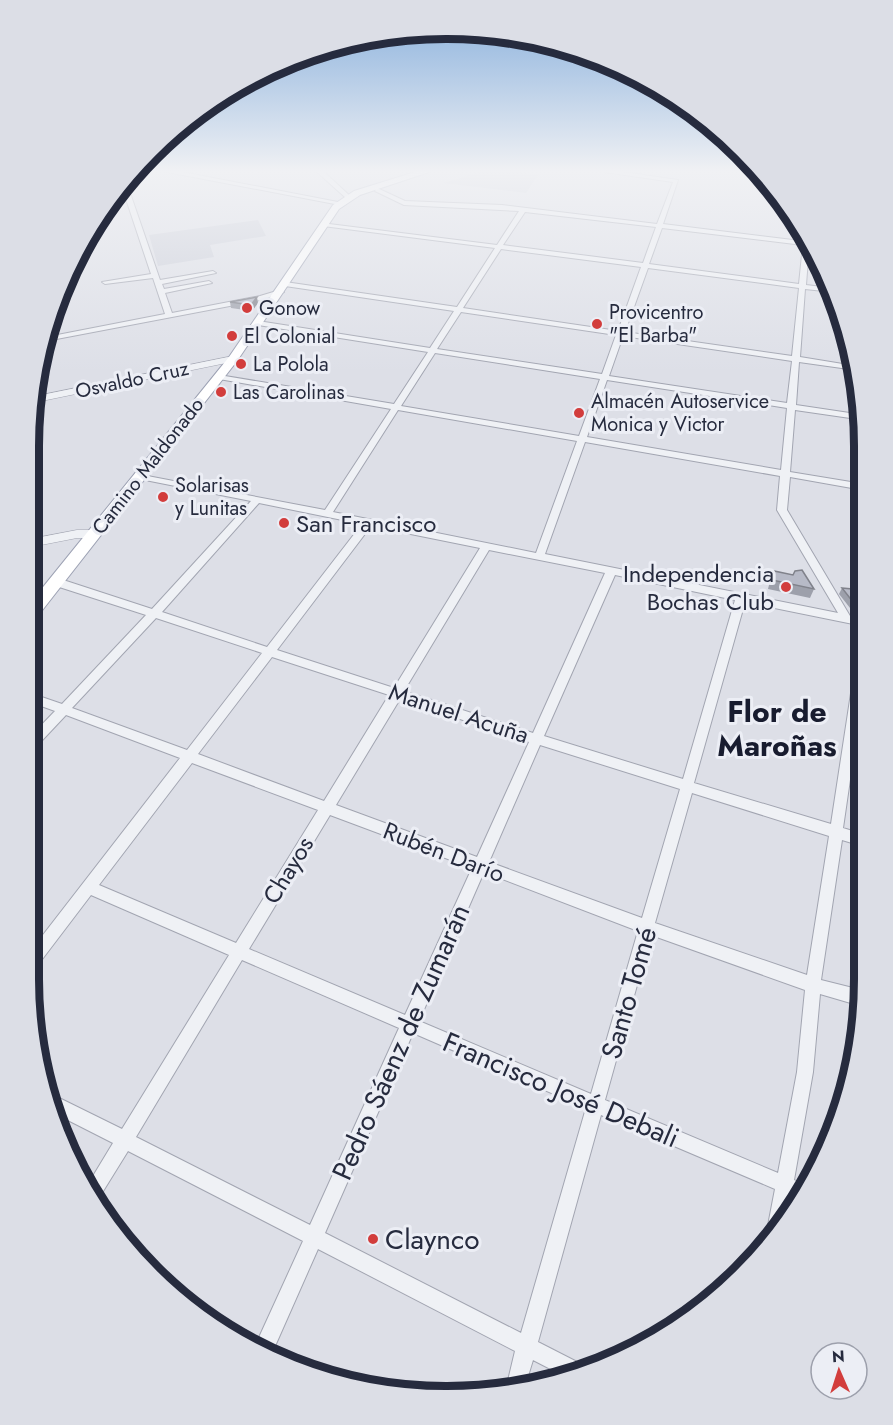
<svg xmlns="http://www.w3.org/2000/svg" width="893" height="1425" viewBox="0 0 893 1425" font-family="Jost,sans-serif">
<rect width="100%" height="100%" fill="#dddfe7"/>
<g fill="#cbced9">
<polygon points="480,172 518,172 538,175 526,193 444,183"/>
<polygon points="258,220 266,236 210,245 214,257 158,266 149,235"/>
</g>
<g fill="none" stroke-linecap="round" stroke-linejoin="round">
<g stroke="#a2a5b1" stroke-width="2">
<g id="minor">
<polygon points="144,172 152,172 128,187 160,280 213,271 216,273 162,284 164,289 209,281 212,283 165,293 172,313 260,296 280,290 284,292 261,300 46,341 47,337 165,314 153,278 105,284 102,282 151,274 122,187 120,186"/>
<polygon points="167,172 182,172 343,203 340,205"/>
<polygon points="317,172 324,172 350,196 350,198 346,198"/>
<path d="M604 172H623L678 180 663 224 809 242 812 246H809L806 285 831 288 833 292 805 289 800 357 855 366 856 370 799 362 796 405 863 415 864 420 795 410 790 472 863 484V490L790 477 787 510 850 616 863 618V626L745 602 694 783 831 824 857 654 863 650 862 697 843 828 862 834V846L842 840 821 980 861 990V1006L820 994 813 1072 794 1180 806 1185 798 1199 791 1196C788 1215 783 1228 768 1242L766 1236 775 1189 601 1115 538 1342 583 1365 585 1369 566 1377 533 1360 525 1386 506 1389 515 1351 318 1249 272 1353 256 1344 303 1241 128 1151 97 1201 95 1202 87 1186 113 1143 50 1111 47 1093H49L122 1129 229 955 91 895 34 970 29 972V953L180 758 66 715 34 749 30 750V737L55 711 30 702V693L62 704 146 615 53 585 52 582 57 578 152 609 251 501 140 479 135 476 137 474 325 510 391 409 219 379 215 377 219 375 394 404 428 352 258 325 254 323 258 321 430 348 454 311 285 286 282 284 285 282 457 307 495 248 323 226 321 225V223L497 245 519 211 404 205 375 191 377 188 405 201 502 205 657 224 673 182ZM525 212 656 227 643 263 503 245ZM662 228 803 245 799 284 649 264ZM501 249 641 267 618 331 463 308ZM648 268 799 288 792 356 625 332ZM461 312 616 335 602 374 437 349ZM623 336 792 361 787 403 609 376ZM435 353 600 379 579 436 401 406ZM607 380 787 408 781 470 587 437ZM398 410 577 441 536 553 333 512ZM585 442 780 476 777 510 838 613 545 554ZM259 503 362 524 267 647 162 612ZM371 526 480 548 394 688 277 650ZM489 550 605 573 533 733 404 691ZM615 575 735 600 683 779 544 736ZM156 618 262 653 187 750 72 708ZM272 657 389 695 324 801 198 754ZM400 699 529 742 477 857 336 805ZM540 745 680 789 642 918 489 862ZM192 763 318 810 236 943 99 885ZM692 793 829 836 807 975 655 923ZM330 815 472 868 405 1015 249 949ZM484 872 638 931 591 1094 419 1021ZM651 935 805 990 797 1072 778 1173 605 1100ZM242 960 399 1028 310 1225 136 1137ZM413 1033 586 1108 521 1333 325 1233Z"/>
<polygon points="105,209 108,210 108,212 103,212"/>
</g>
</g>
<g stroke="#a2a5b1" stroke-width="1">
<g id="tertiary">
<polygon points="233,356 238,359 236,361 32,403 32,397"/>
<polygon points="77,530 95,530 101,534 95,538 77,538 31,547 31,539"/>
</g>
</g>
<g stroke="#9ca1b3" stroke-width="2">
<polygon id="primary" points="415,172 429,172 360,195 339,209 237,361 37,617 31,619 31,602 229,357 333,205 354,191"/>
</g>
<use href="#minor" fill="#eff1f5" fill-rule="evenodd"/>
<use href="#tertiary" fill="#eff1f5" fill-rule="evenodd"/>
<use href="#primary" fill="#fff" fill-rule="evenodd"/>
</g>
<g fill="#9da0ab">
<polygon points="230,302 258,303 252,311 231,308"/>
<polygon points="774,571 814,589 810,598 768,589 770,581"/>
<polygon points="842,588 863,603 859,609 850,608 839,594"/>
</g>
<polygon fill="#80828b" points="257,297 258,303 252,311 251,305"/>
<g fill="#b7bac7" stroke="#80828b" stroke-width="1.5">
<polygon points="257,297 251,305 230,302"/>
<polygon points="802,570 814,589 772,580 774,571 793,575 795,571"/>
<polygon points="842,588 863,590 863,603 853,602"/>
</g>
<linearGradient id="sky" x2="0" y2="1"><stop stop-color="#87afdc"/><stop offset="0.46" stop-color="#f0f1f4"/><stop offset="1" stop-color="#f0f1f4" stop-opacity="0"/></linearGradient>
<rect width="893" height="372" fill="url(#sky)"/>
<g fill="#d23d3c" stroke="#eceef5" stroke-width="2">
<circle cx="247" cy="308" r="6"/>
<circle cx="597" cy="324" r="6"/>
<circle cx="232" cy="336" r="6"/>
<circle cx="241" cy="364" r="6"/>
<circle cx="221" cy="392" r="6"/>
<circle cx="579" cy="413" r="6"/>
<circle cx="163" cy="497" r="6"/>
<circle cx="284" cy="523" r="6"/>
<circle cx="786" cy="587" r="6"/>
<circle cx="373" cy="1239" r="6"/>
</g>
<g text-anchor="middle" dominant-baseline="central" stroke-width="6" stroke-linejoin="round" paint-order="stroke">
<g font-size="20" fill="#262b3e" stroke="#eceef5" text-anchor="start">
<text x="259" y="308">Gonow</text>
<text x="609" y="312">Provicentro<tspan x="609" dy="23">"El Barba"</tspan></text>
<text x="244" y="336">El Colonial</text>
<text x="253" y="364">La Polola</text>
<text x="233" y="392">Las Carolinas</text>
<text x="591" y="401">Almacén Autoservice<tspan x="591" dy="23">Monica y Victor</tspan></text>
<text x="175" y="485">Solarisas<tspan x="175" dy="23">y Lunitas</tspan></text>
</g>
<g font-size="20" fill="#262b3e" stroke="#eceef5">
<text transform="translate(132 380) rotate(-12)">Osvaldo Cruz</text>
<text transform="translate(148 466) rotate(-52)">Camino Maldonado</text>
</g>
<g font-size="24" fill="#262b3e" stroke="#eceef5" text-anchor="start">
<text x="296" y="523">San Francisco</text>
<text x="774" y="573" text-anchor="end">Independencia<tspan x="774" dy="28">Bochas Club</tspan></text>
</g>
<g font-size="24" fill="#262b3e" stroke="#eceef5">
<text transform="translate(459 713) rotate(18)">Manuel Acuña</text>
<text transform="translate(444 852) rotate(21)">Rubén Darío</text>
<text transform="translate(288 870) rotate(-59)">Chayos</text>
</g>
<g font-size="28" fill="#262b3e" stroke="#eceef5">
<text transform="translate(629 993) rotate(-74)">Santo Tomé</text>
<text transform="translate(401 1042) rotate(-66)">Pedro Sáenz de Zumarán</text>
<text transform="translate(561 1090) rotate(23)">Francisco José Debali</text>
</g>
<g font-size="28" fill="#262b3e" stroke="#eceef5" text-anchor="start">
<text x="385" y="1239">Claynco</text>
</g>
<g font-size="30" font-weight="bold" fill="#181c2f" stroke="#eceef5">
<text x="777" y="711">Flor de<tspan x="777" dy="34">Maroñas</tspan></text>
</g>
</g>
<path d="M0 0H893V1425H0ZM446 39H447A407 407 0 0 1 854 446V979A407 407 0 0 1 447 1386H446A407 407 0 0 1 39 979V446A407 407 0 0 1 446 39Z" fill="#dcdee6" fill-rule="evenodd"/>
<path fill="none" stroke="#262b3e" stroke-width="8" d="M446 39H447A407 407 0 0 1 854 446V979A407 407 0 0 1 447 1386H446A407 407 0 0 1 39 979V446A407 407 0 0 1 446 39Z"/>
<g transform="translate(839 1371) rotate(357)"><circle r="28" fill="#eceef5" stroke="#9da0ac" stroke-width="1.5"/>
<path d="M0-4.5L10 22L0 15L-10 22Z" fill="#d23d3c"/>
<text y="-9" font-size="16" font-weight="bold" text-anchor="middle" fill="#262b3e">N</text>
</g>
</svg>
